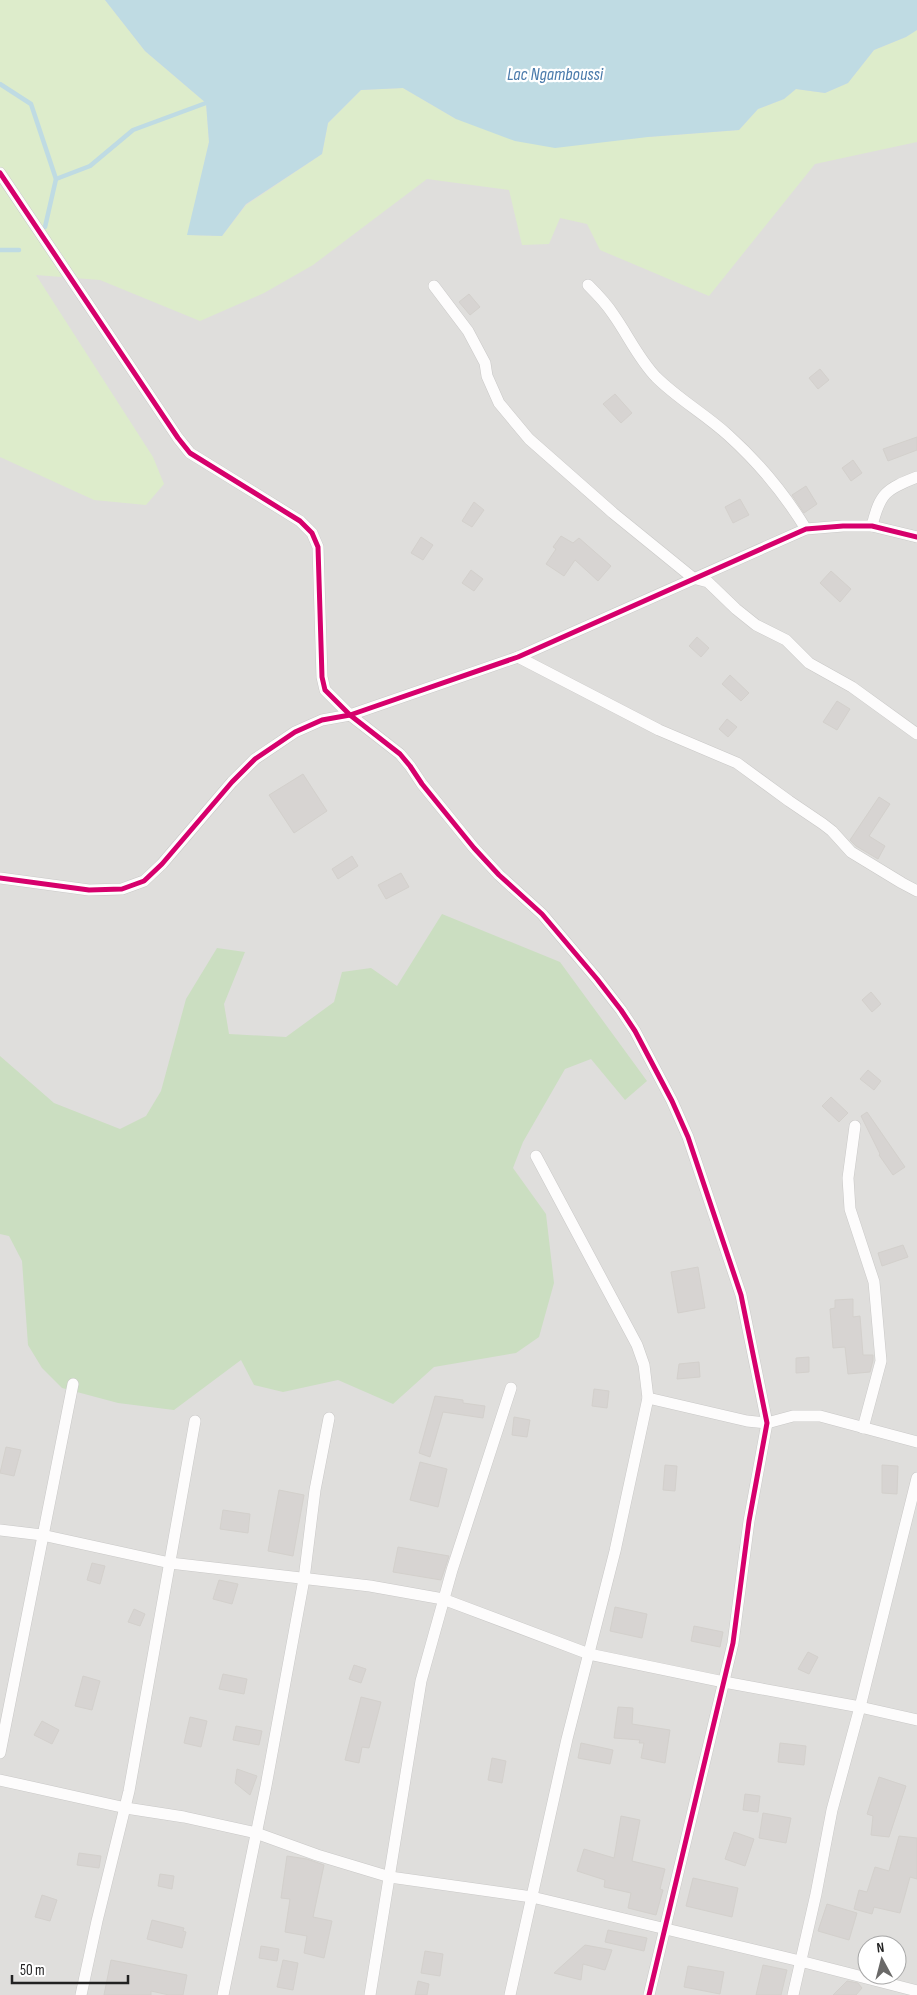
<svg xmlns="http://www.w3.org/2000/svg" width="917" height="1995" viewBox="0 0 917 1995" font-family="'Sofia Sans Condensed',sans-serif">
<rect width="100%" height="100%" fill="#f0eeeb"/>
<path fill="#dfdedc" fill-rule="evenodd" d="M0 0H917V1995H0ZM867 1945H897V1975H867Z"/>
<polygon fill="#ddeccb" points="0,0 105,0 145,51 206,103 209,142 188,235 222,236 246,205 322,154 328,123 361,90 403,88 456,119 648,137 739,130 758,109 784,99 796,89 825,93 848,83 874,50 906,37 917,30 917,142 815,164 709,296 600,250 587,224 560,218 549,244 522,245 509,190 427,179 313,265 264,293 200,321 100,280 36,275 153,457 164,484 146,505 94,500 0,457"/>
<polygon fill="#cbdec1" points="442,914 560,962 647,1081 625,1100 591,1059 565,1069 523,1142 513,1168 546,1214 554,1283 539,1337 516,1353 434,1367 393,1404 338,1380 283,1392 254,1385 241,1360 174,1410 118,1403 62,1388 42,1368 28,1345 22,1261 9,1236 0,1234 0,1056 54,1103 120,1129 146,1116 161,1091 186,999 217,948 245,952 224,1004 229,1034 286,1037 334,1002 342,972 371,968 397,986"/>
<polygon fill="#bfdbe3" points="105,0 917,0 917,30 906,37 874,50 848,83 825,93 796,89 784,99 758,109 739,130 648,137 555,148 515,141 456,119 403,88 361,90 328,123 322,154 246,204 222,236 187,235 209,142 206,103 145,51"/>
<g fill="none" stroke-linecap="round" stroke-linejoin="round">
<g stroke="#bfdbe3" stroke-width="4.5">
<polyline points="0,84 31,104 56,179 45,227"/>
<polyline points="56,179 90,166 133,130 206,103"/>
<polyline points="0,250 19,250"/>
</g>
</g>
<g fill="#d7d4d2" stroke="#d3d0cc">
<polygon points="469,294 480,307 470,315 459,302"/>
<polygon points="820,369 829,380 818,389 809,378"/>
<polygon points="615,394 632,413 621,423 603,404"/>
<polygon points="917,437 917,450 888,461 883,449"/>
<polygon points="853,460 862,473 851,481 842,468"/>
<polygon points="806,486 817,504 804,513 792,495"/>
<polygon points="740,499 749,515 733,523 725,507"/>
<polygon points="474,502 484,510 472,527 462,521"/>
<polygon points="561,536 573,543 579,538 611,566 598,581 575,560 564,576 546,564 556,549 553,547"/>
<polygon points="421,537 433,545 423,560 411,553"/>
<polygon points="471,570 483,579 474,591 462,583"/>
<polygon points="831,571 851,589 840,602 820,583"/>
<polygon points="697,637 709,648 701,657 689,646"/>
<polygon points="730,675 749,693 741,701 722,684"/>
<polygon points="837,701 850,709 837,730 823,722"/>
<polygon points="727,719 737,727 728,737 719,729"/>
<polygon points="303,774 327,811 294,833 269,795"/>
<polygon points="879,797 890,804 869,836 885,846 878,859 856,846 850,840"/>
<polygon points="352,856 358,866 338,879 332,869"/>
<polygon points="401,873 409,887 386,899 378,885"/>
<polygon points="871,992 881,1004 872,1012 862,1000"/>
<polygon points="868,1070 881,1081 874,1090 860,1079"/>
<polygon points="831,1097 848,1113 839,1122 822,1106"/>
<polygon points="867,1112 905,1167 893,1175 879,1155 880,1154 861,1116"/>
<polygon points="903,1245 908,1257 882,1266 878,1253"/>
<polygon points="698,1267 705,1308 678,1313 671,1272"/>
<polygon points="853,1299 853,1317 860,1316 863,1355 873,1355 873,1360 870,1372 848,1374 845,1347 833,1348 830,1309 835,1308 835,1300"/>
<polygon points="809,1357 809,1372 796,1373 796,1358"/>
<polygon points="699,1362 700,1377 677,1379 679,1364"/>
<polygon points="594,1389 609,1391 607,1408 592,1406"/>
<polygon points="435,1396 463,1400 463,1403 485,1406 483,1418 443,1412 430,1457 419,1453"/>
<polygon points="514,1417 530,1420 527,1437 512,1435"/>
<polygon points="6,1447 21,1450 14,1476 0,1473"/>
<polygon points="420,1462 447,1469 438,1507 410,1500"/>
<polygon points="665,1465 677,1466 675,1491 663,1490"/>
<polygon points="882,1465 898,1466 897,1494 882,1493"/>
<polygon points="279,1490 304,1495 293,1556 268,1551"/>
<polygon points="223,1510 250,1514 248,1533 220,1529"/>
<polygon points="398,1547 449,1556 441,1580 393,1572"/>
<polygon points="92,1563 105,1566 100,1584 87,1580"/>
<polygon points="219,1580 238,1584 232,1604 213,1599"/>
<polygon points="615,1607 647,1614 642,1638 610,1631"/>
<polygon points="134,1609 145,1614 140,1626 128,1622"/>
<polygon points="694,1626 723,1632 720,1647 691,1641"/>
<polygon points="808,1652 818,1657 809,1674 798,1669"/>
<polygon points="354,1665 366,1669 361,1683 349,1679"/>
<polygon points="223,1674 247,1679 244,1694 219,1689"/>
<polygon points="83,1676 100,1681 92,1710 75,1706"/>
<polygon points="361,1697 381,1702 369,1748 362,1747 359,1763 345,1760"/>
<polygon points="618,1707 633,1708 632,1724 670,1730 665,1763 641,1758 644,1743 639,1743 640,1740 614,1738"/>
<polygon points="190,1717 207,1721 201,1747 184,1743"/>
<polygon points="42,1721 59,1730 52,1744 34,1735"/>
<polygon points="236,1726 262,1731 259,1745 233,1740"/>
<polygon points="581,1743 613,1750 610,1764 578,1758"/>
<polygon points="780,1743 806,1746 804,1765 778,1762"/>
<polygon points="492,1758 506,1761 502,1783 488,1780"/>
<polygon points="237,1769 257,1776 250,1795 235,1783"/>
<polygon points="879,1777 906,1786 889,1837 871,1835 873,1816 867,1814"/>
<polygon points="745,1794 760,1796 758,1812 743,1810"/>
<polygon points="763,1813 791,1818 786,1843 759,1838"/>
<polygon points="621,1816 640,1820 632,1861 665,1869 660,1889 663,1890 656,1915 628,1908 631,1893 604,1887 605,1880 577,1871 584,1849 614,1858"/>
<polygon points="734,1832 754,1839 745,1866 725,1859"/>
<polygon points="899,1836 917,1838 917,1879 910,1877 900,1913 874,1907 872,1914 854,1909 859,1890 867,1892 875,1867 889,1871"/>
<polygon points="79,1853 101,1856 99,1868 77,1865"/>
<polygon points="287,1856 307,1859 324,1865 313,1917 332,1921 324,1958 304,1953 307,1936 285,1932 290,1899 281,1898"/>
<polygon points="160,1874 174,1876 172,1889 158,1886"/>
<polygon points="693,1878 738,1888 732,1917 686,1906"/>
<polygon points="42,1895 57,1900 50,1921 35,1917"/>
<polygon points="827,1904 857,1913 849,1940 818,1931"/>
<polygon points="152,1920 184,1928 183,1931 186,1932 182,1948 147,1939"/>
<polygon points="608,1930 647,1938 644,1951 605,1942"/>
<polygon points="585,1945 612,1950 605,1970 583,1964 581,1980 554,1973"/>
<polygon points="261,1946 279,1949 277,1961 259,1958"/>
<polygon points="425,1951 443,1954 440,1976 421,1973"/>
<polygon points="111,1960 187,1975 183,1995 169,1995 151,1991 151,1995 104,1995"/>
<polygon points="283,1960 298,1963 293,1990 277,1987"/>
<polygon points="763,1965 787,1970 781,1995 756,1995"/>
<polygon points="688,1966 724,1972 720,1994 684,1987"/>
<polygon points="418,1981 429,1984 427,1995 415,1995"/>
<polygon points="847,1981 858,1983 862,1988 856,1995 833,1995"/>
</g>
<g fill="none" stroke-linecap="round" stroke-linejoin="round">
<g stroke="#c9c8c7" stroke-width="12">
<g id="street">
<polyline points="0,173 178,438 190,453 300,521 312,533 318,547 322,677 325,690 350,715 400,754 410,766 422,784 474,848 499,875 542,914 597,979 621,1010 635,1031 672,1101 688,1137 741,1295 767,1423 749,1521 733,1643 649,1995"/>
<path d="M588 285C597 294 606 303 613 314 628 335 638 358 656 377 678 399 705 414 728 435 759 463 784 493 806 529"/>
<polyline points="434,286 468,331 485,363 487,376 499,403 529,439 613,513 693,578 708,582 736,609 756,625 786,640 809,663 852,687 917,734"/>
<path d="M872 526C880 493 886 489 917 477"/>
<polyline points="518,657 659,730 737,763 789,801 823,824 832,831 851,852 902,883 917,891"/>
<polyline points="0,878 89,890 122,889 144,881 162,864 232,782 255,759 295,732 322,720 350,715 518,657 806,529 843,526 872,526 917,537"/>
<polyline points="855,1126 848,1178 850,1209 874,1282 881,1361 863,1428"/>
<polyline points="648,1398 747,1421 767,1423 793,1416 820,1416 917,1442"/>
<polyline points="0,1530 42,1535 170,1563 370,1586 443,1599 589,1654 724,1682 860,1707 917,1720"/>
<polyline points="0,1753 73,1384"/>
<polyline points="0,1780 126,1808 184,1817 256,1833 317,1855 390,1877 532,1897 800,1961 917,1991"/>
<polyline points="81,1995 97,1921 129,1791 195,1421"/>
<polyline points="223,1995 266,1786 304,1579 315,1490 329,1418"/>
<polyline points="370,1995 421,1681 452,1570 511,1388"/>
<polyline points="510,1995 567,1739 615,1551 648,1398 644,1365 637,1345 536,1156"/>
<polyline points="793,1995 816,1894 832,1810 860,1707 917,1478"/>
</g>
</g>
<use href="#street" stroke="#fdfcfc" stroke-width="11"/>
<g stroke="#fff" stroke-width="8">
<g id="cycleway">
<polyline points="0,173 178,438 190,453 300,521 312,533 318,547 322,677 325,690 350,715 400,754 410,766 422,784 474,848 499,875 542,914 597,979 621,1010 635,1031 672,1101 688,1137 741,1295 767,1423 749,1521 733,1643 649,1995"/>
<polyline points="0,878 89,890 122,889 144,881 162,864 232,782 255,759 295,732 322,720 350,715 518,657 806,529 843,526 872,526 917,537"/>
</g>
</g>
<use href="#cycleway" stroke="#d6006c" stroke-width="5"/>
</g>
<g text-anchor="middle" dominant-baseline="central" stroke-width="4.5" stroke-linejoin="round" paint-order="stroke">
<g font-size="18" font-style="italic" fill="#4a7aab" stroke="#fff">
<text x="555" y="74">Lac Ngamboussi</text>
</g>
</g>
<g transform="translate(882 1960) rotate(353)"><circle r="24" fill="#ffffff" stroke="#a7a7a7"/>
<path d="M0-4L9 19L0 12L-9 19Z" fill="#6a6968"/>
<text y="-8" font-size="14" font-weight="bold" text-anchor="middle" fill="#222222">N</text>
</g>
<path d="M12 1975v8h116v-8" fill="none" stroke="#222222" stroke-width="2.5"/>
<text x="20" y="1975" font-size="15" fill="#222222" stroke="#ffffff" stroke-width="4" paint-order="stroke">50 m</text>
</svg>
